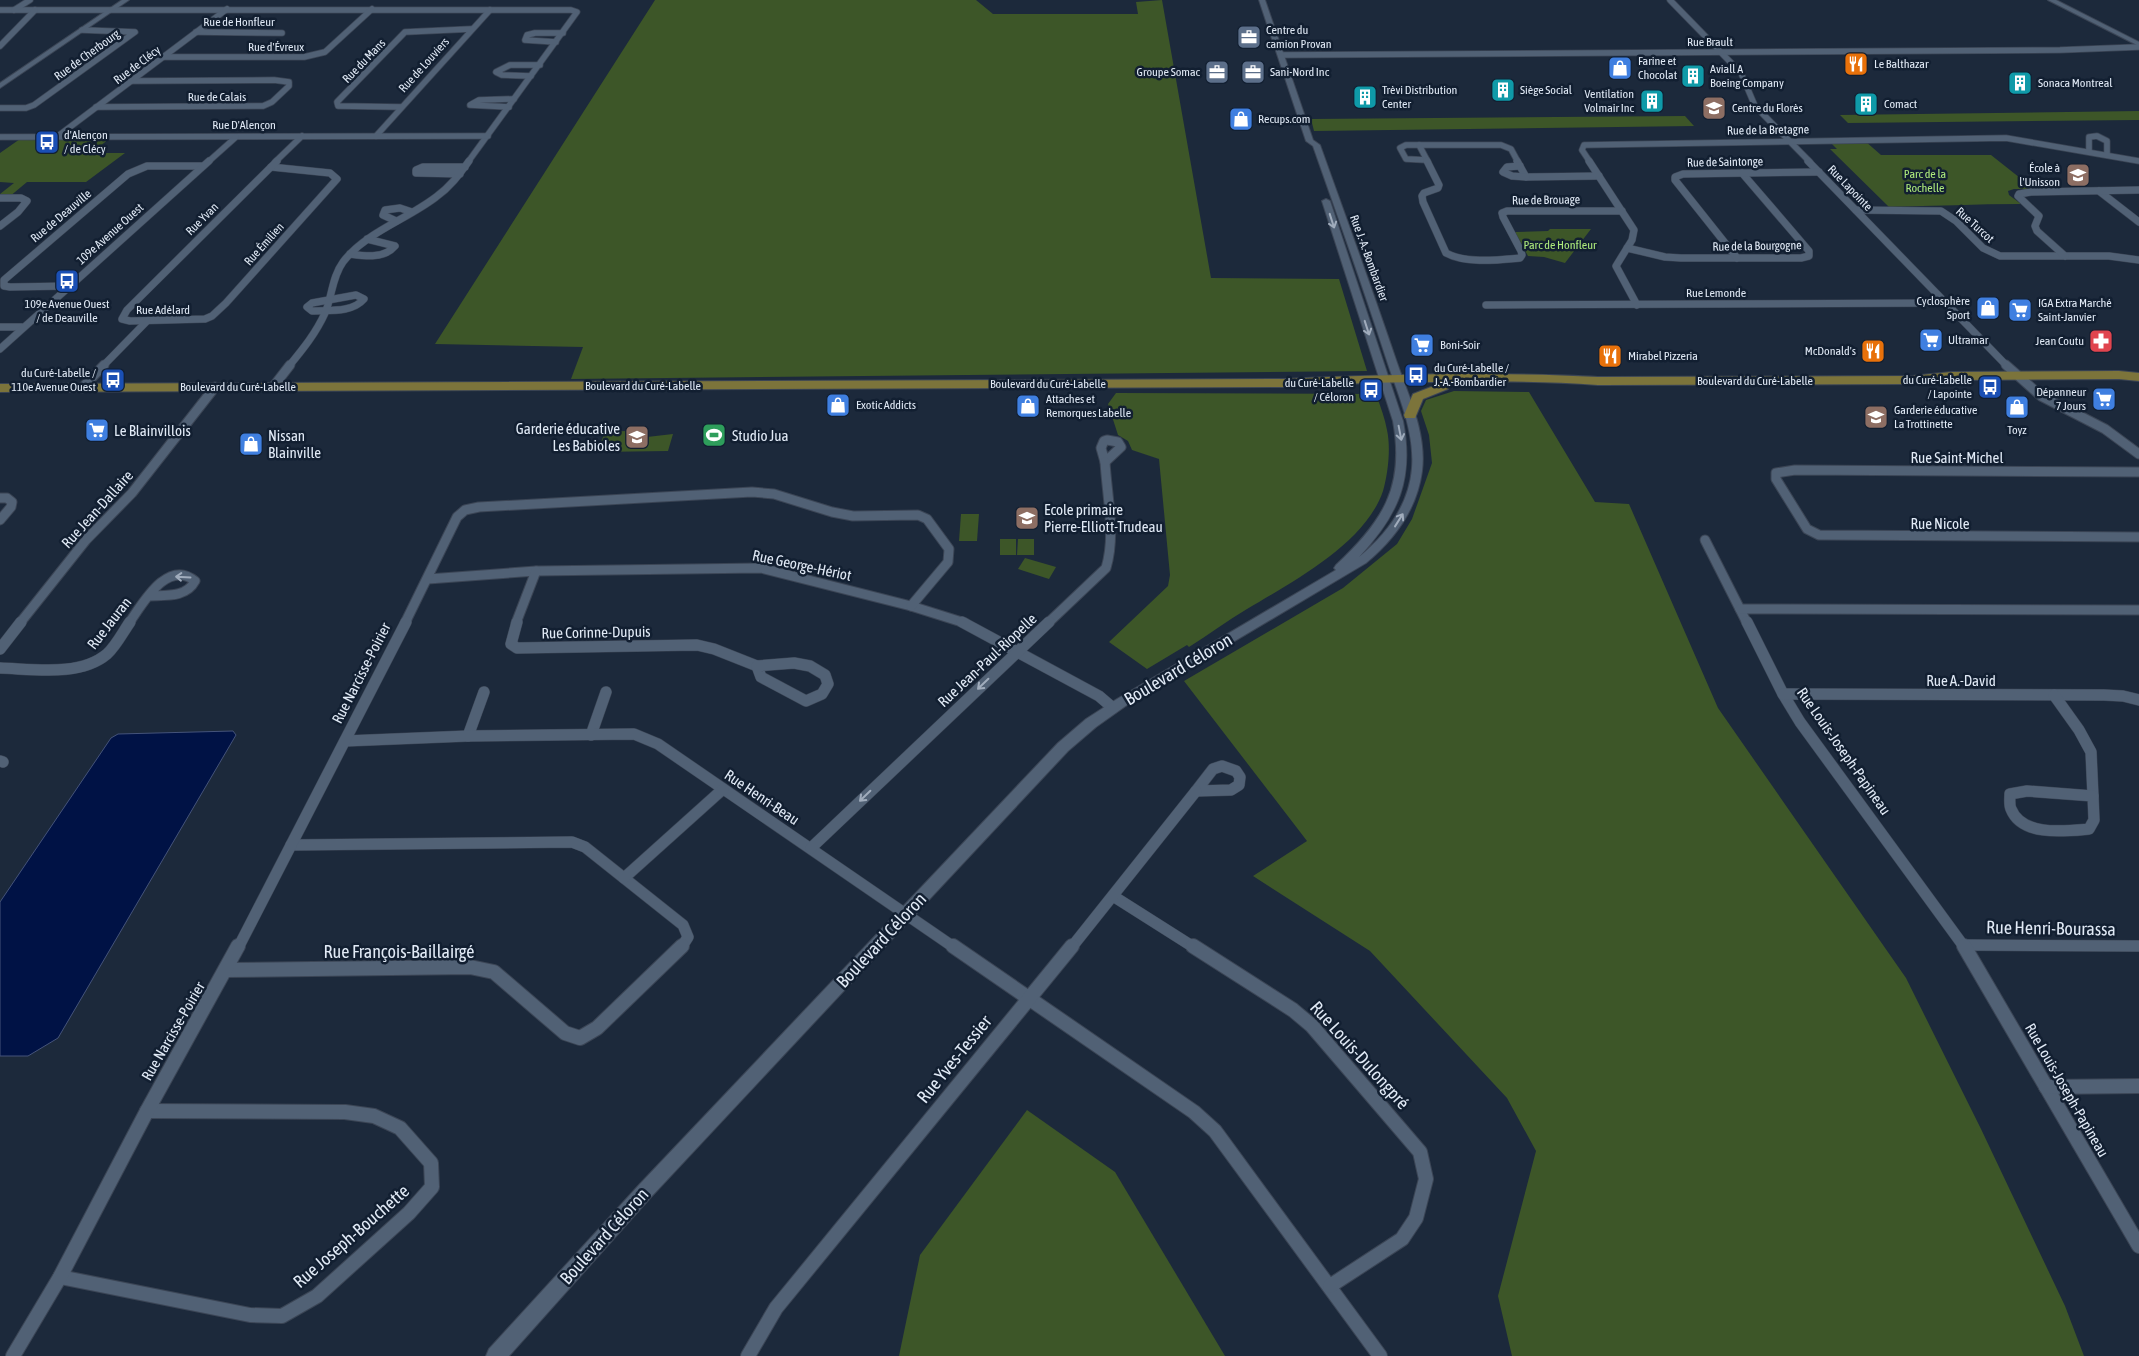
<svg xmlns="http://www.w3.org/2000/svg" width="2139" height="1356" viewBox="0 0 2139 1356" font-family="'Asap Condensed',sans-serif">
<rect width="100%" height="100%" fill="#1c293b"/>
<g fill="#3d5628">
<polygon points="655,0 976,0 993,14 1138,14 1136,2 1162,0 1211,278 1339,279 1367,371 571,379 583,347 435,344"/>
<polygon points="2139,111 2139,120 1848,123 1840,115"/>
<polygon points="1685,116 1694,126 1314,131 1311,119"/>
<polygon points="20,139 109,139 91,153 125,153 86,182 27,182 9,197 0,197 0,194 14,183 0,182 0,153"/>
<path d="M1865 141 1881 155H1991L2034 189H2014L2008 191 2009 195 2021 204C1977 204 1933 206 1889 207L1830 149H1837L1830 142Z"/>
<polygon points="1550,229 1591,229 1565,263 1544,257 1528,256 1515,232 1548,231"/>
<polygon points="1454,391 1529,392 1595,502 1629,504 1718,708 1906,978 1981,1129 2065,1306 2084,1356 1512,1356 1498,1296 1536,1151 1507,1098 1370,951 1253,876 1307,841 1184,681 1343,588 1397,544 1412,519 1432,463 1429,435 1421,411 1426,400"/>
<path d="M1116 393 1374 394 1377 397C1381 408 1385 419 1387 430 1391 448 1388 474 1383 491 1365 544 1292 582 1247 609 1227 621 1208 635 1189 647L1187 645 1147 669 1109 642 1168 586 1170 575 1159 459 1132 450 1128 441 1118 435 1108 404Z"/>
<polygon points="626,431 625,435 647,434 647,437 673,434 668,451 597,452 605,432"/>
<polygon points="961,514 979,514 977,541 959,541"/>
<rect x="1000" y="539" width="16" height="16"/>
<polygon points="1018,539 1034,539 1034,555 1017,555"/>
<polygon points="1025,558 1056,567 1049,579 1018,569"/>
<polygon points="1027,1110 1115,1172 1225,1356 899,1356 920,1255"/>
</g>
<polygon fill="#001245" stroke="#44537a" points="233,731 236,735 58,1038 28,1056 0,1056 0,902 111,738 118,734"/>
<g fill="none" stroke-linecap="round" stroke-linejoin="round">
<g stroke="#3b4555" stroke-width="7">
<g id="minor-far4">
<polyline points="1670,0 1741,73 1755,106 1810,162"/>
<polyline points="0,10 571,10 577,12 468,162"/>
<polyline points="14,10 30,0"/>
<polyline points="196,32 282,33"/>
<polyline points="556,42 525,40 527,35 535,33 563,33"/>
<polyline points="0,46 35,10"/>
<polyline points="1281,55 2060,50 2139,47"/>
<polyline points="163,57 304,57 325,52 372,9"/>
<polyline points="531,76 502,75 496,72 510,65 540,65"/>
<polyline points="96,107 263,106 272,102 289,86 289,82 274,80 131,81"/>
<polyline points="401,107 338,106 337,102 405,32 471,29"/>
<polyline points="509,107 470,105 479,100 514,99"/>
<polyline points="0,108 26,108 34,105 135,32 82,30"/>
<polyline points="58,136 227,9"/>
<polyline points="376,136 490,10"/>
<polyline points="0,137 488,136"/>
<polyline points="1419,145 1406,145 1400,148 1406,159 1426,160"/>
<polyline points="2089,151 2089,137 2097,136 2107,141 2107,155"/>
<polyline points="208,162 236,137"/>
<polyline points="275,162 302,136"/>
<polyline points="1428,162 1419,145 1501,145 1511,149 1518,162"/>
<polyline points="1590,162 1582,150 1584,145 2006,138 2139,161"/>
</g>
</g>
<g stroke="#3b4555" stroke-width="8">
<g id="minor-far3">
<path d="M1427 161 1439 185 1438 188 1424 193 1422 196 1423 202 1446 253C1466 264 1498 260 1520 258L1522 255 1521 251 1503 217 1502 213 1507 211H1622"/>
<polyline points="1517,161 1526,177 1599,176"/>
<polyline points="1589,161 1634,230 1632,240 1616,266 1637,305"/>
<polyline points="1808,161 2007,366"/>
<polyline points="1520,166 1507,167 1503,172 1512,176 1526,177"/>
<polygon points="271,167 330,173 337,179 226,303 212,316 205,319 130,321 122,319 127,310"/>
<polyline points="271,167 277,161"/>
<polyline points="460,174 416,173 416,170 423,167 465,167"/>
<polyline points="2099,191 2139,222"/>
<polyline points="0,198 21,198 27,201 18,212 0,226"/>
<polyline points="1856,210 1941,211 1956,221 1983,248 2000,256 2109,256 2139,260"/>
<polyline points="396,221 383,215 385,210 400,208 412,212"/>
<polyline points="1627,248 1665,257 1681,258 1801,258 1809,256 1809,251 1742,173"/>
<path d="M350 254C365 256 384 259 395 246L367 239"/>
<polyline points="2065,256 2037,231 2035,226 2039,216 2018,196 2019,194 2031,192 2139,190"/>
<polyline points="1737,258 1675,180 1675,177 1683,174 1819,172"/>
<polyline points="68,286 10,287 4,286 4,280 128,174 147,166 202,166"/>
<path d="M356 295 364 299C352 313 329 310 312 311L307 307 312 303Z"/>
<polyline points="1486,305 1946,303"/>
<polyline points="0,327 22,327"/>
<polyline points="0,349 209,161"/>
<polyline points="103,366 147,321"/>
<path d="M289 366C303 349 316 333 325 313 332 297 332 277 343 262 366 232 406 220 436 197 450 187 459 175 469 161"/>
</g>
</g>
<g stroke="#3b4555" stroke-width="11">
<g id="minor-far2">
<polyline points="2006,365 2041,396 2105,429 2139,454"/>
<polyline points="273,387 290,365"/>
<polyline points="82,388 104,365"/>
<polygon points="1107,440 1118,442 1121,447 1105,462 1101,448 1104,441"/>
<polyline points="2139,472 1795,470 1776,473 1776,479 1807,529 1819,535 2139,537"/>
<polyline points="0,498 7,498 12,502 11,507 0,520"/>
<polyline points="1705,540 1747,623"/>
<polyline points="428,579 536,571 761,568 911,606 965,623"/>
<polyline points="1740,609 2139,610"/>
<polyline points="20,623 86,540 132,493 215,387"/>
<path d="M129 623C142 605 167 558 195 581 186 598 165 595 149 596"/>
<polyline points="405,623 457,517 465,510 479,507 752,492 774,494 832,512 853,516 918,515 927,519 949,549 948,562 911,606"/>
<polyline points="516,623 536,571"/>
<path d="M1048 623 1106 568C1116 535 1107 496 1105 462"/>
</g>
</g>
<g stroke="#3b4555" stroke-width="12">
<g id="minor-far1">
<polyline points="517,622 511,644 517,648 697,645 714,649 757,666"/>
<polyline points="962,622 1099,696 1113,708"/>
<polyline points="1747,622 1783,694 1800,722 1965,948"/>
<polyline points="0,649 21,622"/>
<polygon points="794,663 810,666 825,675 828,684 822,694 806,701 761,677 757,666"/>
<path d="M0 668C33 669 80 677 107 654 116 646 123 632 130 622"/>
<polyline points="1783,694 2104,695 2123,696 2139,700"/>
<polyline points="2054,695 2079,730 2091,752 2093,796"/>
<polyline points="591,735 606,692"/>
<polyline points="468,736 484,692"/>
<polyline points="345,741 468,736 634,734 658,744 955,948"/>
<polyline points="0,761 3,762"/>
<polygon points="1222,766 1236,771 1240,777 1239,785 1231,790 1196,791 1213,769"/>
<path d="M2027 791 2093 796 2094 820 2089 829C2066 831 2022 837 2011 809 2009 805 2010 799 2010 794Z"/>
<polyline points="291,845 572,842 585,847 683,925 688,937 681,948"/>
<polyline points="811,848 1049,622"/>
<polyline points="624,878 723,789"/>
<polyline points="1113,896 1195,948"/>
<polyline points="1964,945 2139,946"/>
<polyline points="238,948 406,622"/>
<polyline points="1071,948 1196,791"/>
</g>
</g>
<g stroke="#3b4555" stroke-width="16">
<g id="minor">
<polyline points="953,946 1194,1112 1215,1131 1380,1356"/>
<polyline points="1193,946 1293,1010 1312,1026 1420,1152 1426,1179 1416,1218 1402,1239 1330,1286"/>
<polyline points="1964,946 2139,1246"/>
<polyline points="226,970 470,967 494,972 565,1033 580,1038 597,1028 682,946"/>
<polyline points="2046,1087 2139,1086"/>
<polyline points="60,1277 250,1315 282,1316 317,1296 409,1213 432,1187 431,1163 400,1128 374,1116 345,1112 147,1111"/>
<polyline points="13,1356 60,1277 147,1111 238,946"/>
<polyline points="748,1356 776,1308 1072,946"/>
</g>
</g>
<g stroke="#3b4555" stroke-width="2">
<g id="tertiary">
<polygon points="122,0 129,0 0,88 0,83"/>
<path d="M1259 0H1265L1313 140 1320 145C1345 215 1371 286 1395 357 1407 393 1427 432 1422 471 1417 509 1395 539 1366 563L1127 705 1096 727 1068 751 651 1197 509 1356H486L489 1349 639 1185 1058 743 1086 719 1117 699 1336 570 1334 568 1336 565C1383 521 1405 487 1393 421L1322 201 1326 199 1330 201 1403 421C1414 479 1399 514 1359 557 1387 534 1409 505 1412 468 1415 430 1397 393 1386 358 1363 287 1338 217 1313 146L1306 141Z"/>
<polygon points="2048,0 2056,0 2139,42 2139,46"/>
</g>
</g>
<g stroke="#3b4555" stroke-width="2">
<g id="primary">
<path d="M2119 371 2139 373V381L2119 379 1951 380 1912 384 1598 385C1549 381 1499 381 1450 382 1395 382 1341 383 1286 387L0 392V384L1286 379C1341 376 1395 375 1450 374 1499 374 1549 374 1598 377L1912 376 1951 372Z"/>
<polygon points="1444,382 1448,383 1450,386 1448,389 1423,399 1415,418 1405,418 1404,415 1413,394"/>
</g>
</g>
<use href="#minor-far4" stroke="#516175" stroke-width="5.5"/>
<use href="#minor-far3" stroke="#516175" stroke-width="7"/>
<use href="#minor-far2" stroke="#516175" stroke-width="9"/>
<use href="#minor-far1" stroke="#516175" stroke-width="11"/>
<use href="#minor" stroke="#516175" stroke-width="14"/>
<use href="#tertiary" fill="#516175" fill-rule="evenodd"/>
<use href="#primary" fill="#7c743b" fill-rule="evenodd"/>
</g>
<defs><path id="oneway-shaft" d="M-6 0H5M1.5-3L5.5 0L1.5 3" fill="none" stroke-width="1.6" stroke-linecap="round" stroke-linejoin="round" transform="scale(1.25)"/></defs>
<g stroke="#a0acbc">
<use href="#oneway-shaft" transform="translate(1332 221) rotate(72)"/>
<use href="#oneway-shaft" transform="translate(1367 328) rotate(72)"/>
<use href="#oneway-shaft" transform="translate(1400 433) rotate(79)"/>
<use href="#oneway-shaft" transform="translate(1399 520) rotate(-58)"/>
<use href="#oneway-shaft" transform="translate(183 577) rotate(-177)"/>
<use href="#oneway-shaft" transform="translate(983 684) rotate(136)"/>
<use href="#oneway-shaft" transform="translate(865 796) rotate(136)"/>
</g>
<defs>
<g id="office-square" transform="scale(1.25)"><rect x="-9" y="-9" width="18" height="18" rx="4" fill="#5c6f8a" stroke="#121f31"/><path d="M-6-3h4V-5.5h4V-3h4V5H-6ZM-1-4.5V-3h2v-1.5ZM-6 0V1H6V0Z" fill="#fff"/></g>
<g id="restaurant-square" transform="scale(1.25)"><rect x="-9" y="-9" width="18" height="18" rx="4" fill="#e8710a" stroke="#121f31"/><path d="M-5-6h1v4h1v-4h1v4h1v-4h1v5L-1.5 .5V6h-2V.5L-5-1ZM5-6V6H3V1.5H1.5Q1.5-4 5-6Z" fill="#fff"/></g>
<g id="shop-square" transform="scale(1.25)"><rect x="-9" y="-9" width="18" height="18" rx="4" fill="#3f7fe0" stroke="#121f31"/><path d="M-5-2.5h2.3a2.7 3.5 0 0 1 5.4 0H5L5.5 6h-11ZM-1.5-2.5h3a1.5 2.3 0 0 0-3 0Z" fill="#fff"/></g>
<g id="building-square" transform="scale(1.25)"><rect x="-9" y="-9" width="18" height="18" rx="4" fill="#0f9aa8" stroke="#121f31"/><path d="M-4-6H4V6H1V3H-1V6H-4ZM-2.5-4.3h1.7v1.8h-1.7ZM.8-4.3h1.7v1.8H.8ZM-2.5-1h1.7V.8h-1.7ZM.8-1h1.7V.8H.8Z" fill="#fff"/></g>
<g id="school-square" transform="scale(1.25)"><rect x="-9" y="-9" width="18" height="18" rx="4" fill="#8d6e63" stroke="#121f31"/><path d="M0-5L7-2L0 1L-7-2ZM-4 1L0 2.5L4 1V4Q0 6-4 4Z" fill="#fff"/></g>
<g id="bus-square" transform="scale(1.25)"><rect x="-9" y="-9" width="18" height="18" rx="4" fill="#1a4fb4" stroke="#121f31"/><path d="M-5-6H5V4H4V6H2V4H-2V6H-4V4H-5ZM-3.5-4V0h7V-4ZM-3.5 1.2v1.5H-2V1.2ZM2 1.2v1.5H3.5V1.2Z" fill="#fff"/></g>
<g id="supermarket-square" transform="scale(1.25)"><rect x="-9" y="-9" width="18" height="18" rx="4" fill="#3f7fe0" stroke="#121f31"/><path d="M-6-5.5h2.5l.6 2H6L4.5 2H-2.5L-4.4-4H-6ZM-1.5 3.2a1.3 1.3 0 1 0 .1 0ZM3 3.2a1.3 1.3 0 1 0 .1 0Z" fill="#fff"/></g>
<g id="pharmacy-square" transform="scale(1.25)"><rect x="-9" y="-9" width="18" height="18" rx="4" fill="#e0444e" stroke="#121f31"/><path d="M-2-6h4v4h4v4h-4v4h-4v-4h-4v-4h4Z" fill="#fff"/></g>
<g id="stadium-square" transform="scale(1.25)"><rect x="-9" y="-9" width="18" height="18" rx="4" fill="#2e9e5b" stroke="#121f31"/><path d="M0-5a6.5 5 0 1 0 0 10a6.5 5 0 1 0 0-10ZM-3.5-1.8h7v3.6h-7Z" fill="#fff"/></g>
</defs>
<g fill-rule="evenodd">
<use href="#office-square" x="1249" y="37"/>
<use href="#restaurant-square" x="1856" y="64"/>
<use href="#shop-square" x="1620" y="68"/>
<use href="#office-square" x="1217" y="72"/>
<use href="#office-square" x="1253" y="72"/>
<use href="#building-square" x="1693" y="76"/>
<use href="#building-square" x="2020" y="83"/>
<use href="#building-square" x="1503" y="90"/>
<use href="#building-square" x="1365" y="97"/>
<use href="#building-square" x="1652" y="101"/>
<use href="#building-square" x="1866" y="104"/>
<use href="#school-square" x="1714" y="108"/>
<use href="#shop-square" x="1241" y="119"/>
<use href="#bus-square" x="47" y="142"/>
<use href="#school-square" x="2078" y="175"/>
<use href="#bus-square" x="67" y="281"/>
<use href="#shop-square" x="1988" y="308"/>
<use href="#supermarket-square" x="2020" y="310"/>
<use href="#supermarket-square" x="1931" y="340"/>
<use href="#pharmacy-square" x="2101" y="341"/>
<use href="#supermarket-square" x="1422" y="345"/>
<use href="#restaurant-square" x="1873" y="351"/>
<use href="#restaurant-square" x="1610" y="356"/>
<use href="#bus-square" x="1416" y="375"/>
<use href="#bus-square" x="113" y="380"/>
<use href="#bus-square" x="1990" y="387"/>
<use href="#bus-square" x="1371" y="390"/>
<use href="#supermarket-square" x="2104" y="399"/>
<use href="#shop-square" x="838" y="405"/>
<use href="#shop-square" x="1028" y="406"/>
<use href="#shop-square" x="2017" y="407"/>
<use href="#school-square" x="1876" y="417"/>
<use href="#supermarket-square" x="97" y="430"/>
<use href="#stadium-square" x="714" y="435"/>
<use href="#school-square" x="637" y="437"/>
<use href="#shop-square" x="251" y="444"/>
<use href="#school-square" x="1027" y="518"/>
</g>
<g text-anchor="middle" dominant-baseline="central" stroke-width="5" stroke-linejoin="round" paint-order="stroke">
<g font-size="12" fill="#e1eaf6" stroke="#121f31">
<text x="239" y="22">Rue de Honfleur</text>
<text x="1710" y="42">Rue Brault</text>
<text x="276" y="47">Rue d'Évreux</text>
<text transform="translate(87 55) rotate(-36)">Rue de Cherbourg</text>
<text transform="translate(364 61) rotate(-46)">Rue du Mans</text>
<text transform="translate(137 65) rotate(-37)">Rue de Clécy</text>
<text transform="translate(424 65) rotate(-48)">Rue de Louviers</text>
<text x="217" y="97">Rue de Calais</text>
<text x="244" y="125">Rue D'Alençon</text>
<text transform="translate(1768 130) rotate(-1)">Rue de la Bretagne</text>
<text transform="translate(1725 162) rotate(-1)">Rue de Saintonge</text>
<text transform="translate(1850 188) rotate(46)">Rue Lapointe</text>
<text transform="translate(1546 200) rotate(-1)">Rue de Brouage</text>
<text transform="translate(61 216) rotate(-40)">Rue de Deauville</text>
<text transform="translate(202 219) rotate(-45)">Rue Yvan</text>
<text transform="translate(1975 225) rotate(42)">Rue Turcot</text>
<text transform="translate(110 234) rotate(-42)">109e Avenue Ouest</text>
<text transform="translate(264 244) rotate(-48)">Rue Émilien</text>
<text transform="translate(1757 246) rotate(-1)">Rue de la Bourgogne</text>
<text transform="translate(1369 258) rotate(70)">Rue J.-A.-Bombardier</text>
<text x="1716" y="293">Rue Lemonde</text>
<text x="163" y="310">Rue Adélard</text>
<text x="1755" y="381">Boulevard du Curé-Labelle</text>
<text x="1048" y="384">Boulevard du Curé-Labelle</text>
<text x="643" y="386">Boulevard du Curé-Labelle</text>
<text x="238" y="387">Boulevard du Curé-Labelle</text>
</g>
<g font-size="12" fill="#e1eaf6" stroke="#121f31" text-anchor="start">
<text x="1266" y="30">Centre du<tspan x="1266" dy="14">camion Provan</tspan></text>
<text x="1638" y="61">Farine et<tspan x="1638" dy="14">Chocolat</tspan></text>
<text x="1874" y="64">Le Balthazar</text>
<text x="1710" y="69">Aviall A<tspan x="1710" dy="14">Boeing Company</tspan></text>
<text x="1200" y="72" text-anchor="end">Groupe Somac</text>
<text x="1270" y="72">Sani-Nord Inc</text>
<text x="2038" y="83">Sonaca Montreal</text>
<text x="1382" y="90">Trèvi Distribution<tspan x="1382" dy="14">Center</tspan></text>
<text x="1520" y="90">Siège Social</text>
<text x="1634" y="94" text-anchor="end">Ventilation<tspan x="1634" dy="14">Volmair Inc</tspan></text>
<text x="1884" y="104">Comact</text>
<text x="1732" y="108">Centre du Florès</text>
<text x="1258" y="119">Recups.com</text>
<text x="64" y="135">d'Alençon<tspan x="64" dy="14">/ de Clécy</tspan></text>
<text x="2060" y="168" text-anchor="end">École à<tspan x="2060" dy="14">l'Unisson</tspan></text>
<text x="1970" y="301" text-anchor="end">Cyclosphère<tspan x="1970" dy="14">Sport</tspan></text>
<text x="2038" y="303">IGA Extra Marché<tspan x="2038" dy="14">Saint-Janvier</tspan></text>
<text x="67" y="304" text-anchor="middle">109e Avenue Ouest<tspan x="67" dy="14">/ de Deauville</tspan></text>
<text x="1948" y="340">Ultramar</text>
<text x="2084" y="341" text-anchor="end">Jean Coutu</text>
<text x="1440" y="345">Boni-Soir</text>
<text x="1856" y="351" text-anchor="end">McDonald's</text>
<text x="1628" y="356">Mirabel Pizzeria</text>
<text x="1434" y="368">du Curé-Labelle /<tspan x="1434" dy="14">J.-A.-Bombardier</tspan></text>
<text x="96" y="373" text-anchor="end">du Curé-Labelle /<tspan x="96" dy="14">110e Avenue Ouest</tspan></text>
<text x="1972" y="380" text-anchor="end">du Curé-Labelle<tspan x="1972" dy="14">/ Lapointe</tspan></text>
<text x="1354" y="383" text-anchor="end">du Curé-Labelle<tspan x="1354" dy="14">/ Céloron</tspan></text>
<text x="2086" y="392" text-anchor="end">Dépanneur<tspan x="2086" dy="14">7 Jours</tspan></text>
<text x="1046" y="399">Attaches et<tspan x="1046" dy="14">Remorques Labelle</tspan></text>
<text x="856" y="405">Exotic Addicts</text>
<text x="1894" y="410">Garderie éducative<tspan x="1894" dy="14">La Trottinette</tspan></text>
<text x="2017" y="430" text-anchor="middle">Toyz</text>
</g>
<g font-size="12" fill="#aeeb7c" stroke="#121f31">
<text x="1925" y="174">Parc de la<tspan x="1925" dy="14">Rochelle</tspan></text>
<text x="1560" y="245">Parc de Honfleur</text>
</g>
<g font-size="15" fill="#e1eaf6" stroke="#121f31" text-anchor="start">
<text x="620" y="428" text-anchor="end">Garderie éducative<tspan x="620" dy="17">Les Babioles</tspan></text>
<text x="114" y="430">Le Blainvillois</text>
<text x="268" y="435">Nissan<tspan x="268" dy="17">Blainville</tspan></text>
<text x="732" y="435">Studio Jua</text>
<text x="1044" y="509">Ecole primaire<tspan x="1044" dy="17">Pierre-Elliott-Trudeau</tspan></text>
</g>
<g font-size="15" fill="#e1eaf6" stroke="#121f31">
<text x="1957" y="457">Rue Saint-Michel</text>
<text transform="translate(97 509) rotate(-48)">Rue Jean-Dallaire</text>
<text x="1940" y="523">Rue Nicole</text>
<text transform="translate(802 565) rotate(12)">Rue George-Hériot</text>
<text transform="translate(109 623) rotate(-52)">Rue Jauran</text>
<text transform="translate(596 632) rotate(-1)">Rue Corinne-Dupuis</text>
<text transform="translate(987 660) rotate(-43)">Rue Jean-Paul-Riopelle</text>
<text transform="translate(361 673) rotate(-63)">Rue Narcisse-Poirier</text>
<text x="1961" y="680">Rue A.-David</text>
<text transform="translate(1844 751) rotate(55)">Rue Louis-Joseph-Papineau</text>
<text transform="translate(762 797) rotate(34)">Rue Henri-Beau</text>
<text transform="translate(173 1031) rotate(-60)">Rue Narcisse-Poirier</text>
<text transform="translate(2067 1090) rotate(60)">Rue Louis-Joseph-Papineau</text>
</g>
<g font-size="18" fill="#e1eaf6" stroke="#121f31">
<text transform="translate(1178 669) rotate(-31)">Boulevard Céloron</text>
<text transform="translate(2051 928) rotate(1)">Rue Henri-Bourassa</text>
<text transform="translate(881 940) rotate(-47)">Boulevard Céloron</text>
<text x="399" y="951">Rue François-Baillairgé</text>
<text transform="translate(1360 1055) rotate(48)">Rue Louis-Dulongpré</text>
<text transform="translate(954 1059) rotate(-51)">Rue Yves-Tessier</text>
<text transform="translate(351 1236) rotate(-41)">Rue Joseph-Bouchette</text>
<text transform="translate(604 1236) rotate(-48)">Boulevard Céloron</text>
</g>
</g>
</svg>
